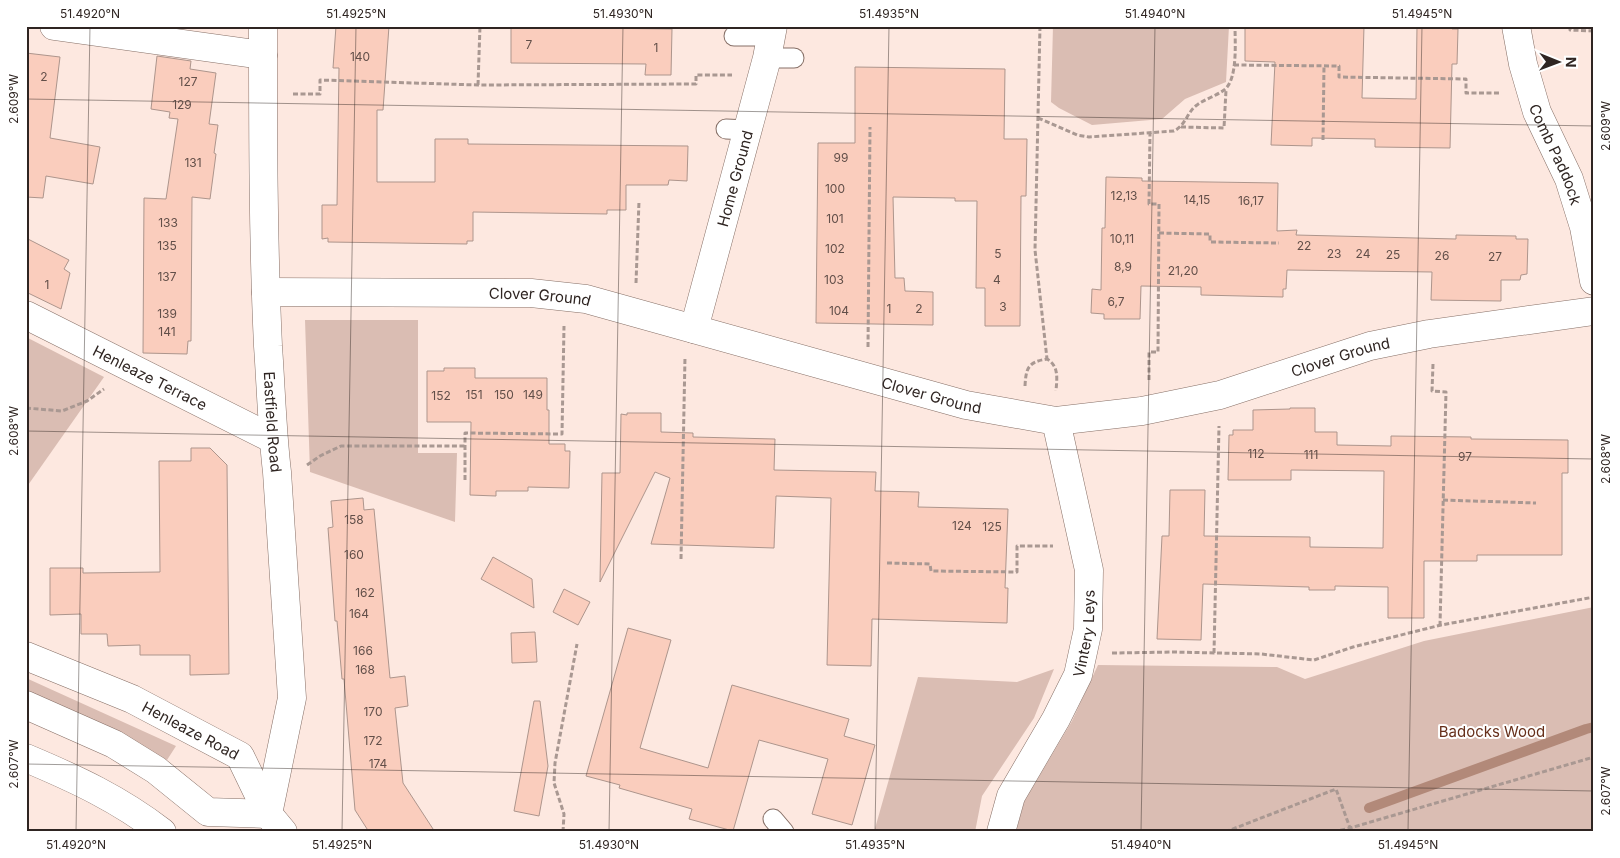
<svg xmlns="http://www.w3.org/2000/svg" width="1620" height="858" viewBox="0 0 1620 858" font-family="Inter,sans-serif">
<rect width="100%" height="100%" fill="#fde8e0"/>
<g fill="#dabdb3">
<polygon points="1053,26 1229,26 1226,82 1185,99 1162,119 1092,125 1059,108 1051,102"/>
<polygon points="305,320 418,320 418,453 457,453 455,522 310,472"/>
<polygon points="26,337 104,377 26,488"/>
<polygon points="1594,607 1594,832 1016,832 1024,802 1072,721 1098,665 1277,667 1305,679 1424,641"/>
<polygon points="1054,669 1034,718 982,796 975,832 874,832 918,677 1017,682"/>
<polygon points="26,678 176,746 167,760 115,732 26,695"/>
</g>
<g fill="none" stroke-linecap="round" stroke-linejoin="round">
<polyline stroke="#b28979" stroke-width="10" points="1369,808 1586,729 1594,727"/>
</g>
<g fill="#facdbd" stroke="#ad958c">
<polygon points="336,26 389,26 383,110 377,110 377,182 435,182 435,139 468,139 468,144 688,146 687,181 669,180 668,185 626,185 626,210 607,210 607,214 473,212 473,241 467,241 467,244 328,242 328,238 322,239 322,205 337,205 339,68 333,68"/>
<polygon points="1245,26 1364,26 1362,98 1416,99 1417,26 1452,26 1452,29 1458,29 1457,64 1452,64 1450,148 1375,147 1375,139 1312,138 1312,146 1271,145 1275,62 1245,61"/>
<polygon points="511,27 672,29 671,75 645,75 646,64 511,63"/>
<polygon points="26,53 60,57 50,138 100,147 93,184 46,176 43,198 26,197"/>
<polygon points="157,56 191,61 190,69 216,73 209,124 218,125 214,153 216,154 210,199 192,197 191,341 188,341 187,354 143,353 144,198 166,199 178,119 169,118 170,112 151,109"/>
<polygon points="855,67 1005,69 1004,139 1027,139 1026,196 1021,196 1020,326 985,326 985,288 976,288 977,201 955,201 955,198 893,197 895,278 904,278 905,291 933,292 933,325 816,323 818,143 855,143"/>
<polygon points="1106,177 1142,178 1142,181 1278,183 1277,231 1297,230 1296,235 1456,239 1456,235 1516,236 1516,239 1528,239 1527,274 1521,275 1520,280 1501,280 1501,301 1431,300 1432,272 1287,270 1286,289 1283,289 1283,297 1201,295 1201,287 1141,286 1140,319 1104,319 1104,314 1091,313 1092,289 1101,290 1102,228 1105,228"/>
<polygon points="26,238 69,260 64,269 70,273 61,309 26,292"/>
<polygon points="444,368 475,368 475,378 547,378 547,410 549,410 549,444 565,444 565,451 570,451 569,488 528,487 528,491 496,491 496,496 470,495 471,422 427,422 427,371 444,371"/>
<polygon points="1290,408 1315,408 1315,432 1337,432 1337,445 1391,446 1391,436 1471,437 1471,439 1568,440 1568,473 1562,473 1562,555 1477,555 1477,561 1424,561 1424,618 1388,618 1388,587 1335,586 1335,590 1309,590 1309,587 1203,584 1201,640 1157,639 1162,536 1169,536 1170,490 1205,490 1204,536 1310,537 1310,547 1383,548 1384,471 1291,470 1291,480 1228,480 1229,435 1233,435 1233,430 1253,430 1253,410 1290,409"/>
<polygon points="627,413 661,413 661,432 693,433 693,437 775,439 774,470 876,472 875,491 919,492 918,507 1008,509 1005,588 1008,588 1007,623 872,619 871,666 827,665 831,498 776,496 774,548 651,544 670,478 655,472 600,582 602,473 620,473 621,414 627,415"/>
<polygon points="191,448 210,448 227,465 229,674 190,675 190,655 140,655 140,645 108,646 107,634 81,634 81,614 50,615 50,568 83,568 83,573 160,572 159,461 191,461"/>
<polygon points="363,498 364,510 374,509 390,678 405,676 408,706 395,708 403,783 435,832 369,832 355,810 344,679 342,679 337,621 335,621 328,528 333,527 331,501"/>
<polygon points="493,557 532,579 534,608 481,579"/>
<polygon points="564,589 590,602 578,625 553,612"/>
<polygon points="628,628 671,640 640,748 708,768 732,685 849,719 844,736 875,745 852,825 812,814 828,759 759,740 733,831 689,819 692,809 619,788 620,785 586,776"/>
<polygon points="535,632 537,662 512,663 511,633"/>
<polygon points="534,701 540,701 548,766 539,816 514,811"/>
</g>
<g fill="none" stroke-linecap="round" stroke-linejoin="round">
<g stroke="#866f66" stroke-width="21">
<g id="lane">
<polyline points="734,36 771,36"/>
<polyline points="767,58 794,58"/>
<polyline points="726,129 747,130"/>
<polyline points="773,819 784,832"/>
</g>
</g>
<g stroke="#866f66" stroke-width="29">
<g id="street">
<polyline points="54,26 263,55"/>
<path id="s1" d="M263 26C263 133 263 240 268 346 271 388 272 430 277 472L292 698 268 814"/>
<path id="s2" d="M1516 26 1523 64 1537 112 1569 179 1584 227 1594 281"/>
<path id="s3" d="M266 292 531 293 586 299 966 405 1056 421 1142 411 1220 395 1370 346 1429 334 1594 311"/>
<path id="s4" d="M26 315 273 439"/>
<path id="s5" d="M694 329 767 58 773 26"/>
<path d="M26 758C76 779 119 799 162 832"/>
<path id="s6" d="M1001 832 1011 796 1056 719 1078 675 1088 629 1089 570 1056 421"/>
</g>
</g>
<g stroke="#866f66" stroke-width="29">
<g id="secondary">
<path id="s7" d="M26 656 132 699 240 756 268 814 283 832"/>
<polyline points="26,705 114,744 156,770 208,812 268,814"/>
</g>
</g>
<g stroke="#a99892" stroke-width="3" stroke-dasharray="5 2.5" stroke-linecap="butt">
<polyline points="1040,26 1035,250 1047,359"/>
<polyline points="1570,26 1570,30 1594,31"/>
<polyline points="1234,65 1339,66 1339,77 1466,79 1466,93 1500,93"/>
<polyline points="478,85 480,26"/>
<polyline points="293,94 320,94 320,80 478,85 696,84 696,75 732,75"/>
<path d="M1038 118 1077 135 1089 137 1174 131C1186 125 1187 112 1197 105 1205 99 1216 96 1224 90 1238 80 1235 42 1235 26"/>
<polyline points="1181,127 1224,128 1226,90"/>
<polyline points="1323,140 1324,66"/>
<polyline points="1159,233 1210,234 1210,242 1279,243"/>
<polyline points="636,283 639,201"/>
<polyline points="868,347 870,127"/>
<polyline points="1433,364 1432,391 1446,392 1440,625"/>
<polyline points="1149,380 1149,352 1158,352 1159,204 1149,204 1150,133"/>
<path d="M1025 386C1026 368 1028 362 1047 359 1059 366 1057 378 1056 391"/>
<polyline points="26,408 62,411 87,401 104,389"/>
<polyline points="307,465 320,456 341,446 465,446"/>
<polyline points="465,480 465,433 562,434 564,326"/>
<polyline points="1443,500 1536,503"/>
<polyline points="681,559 685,357"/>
<polyline points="887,563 930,564 931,571 1017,572 1017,546 1053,546"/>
<polyline points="1112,653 1173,652 1261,654 1314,660 1353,647 1441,625 1594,597"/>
<polyline points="1214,653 1219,426"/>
<polyline points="563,832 564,814 554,783 555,763 577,644"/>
<polyline points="1225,832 1336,789 1350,828"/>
<polyline points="1333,832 1350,828 1594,757"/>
</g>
<use href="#lane" stroke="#fff" stroke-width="19"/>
<use href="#street" stroke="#fff" stroke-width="28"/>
<use href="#secondary" stroke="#fff" stroke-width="28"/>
</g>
<path fill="none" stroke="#2f2522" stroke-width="1" stroke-opacity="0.45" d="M26 99 1594 126M26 431 1594 459M26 764 1594 791M76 832 90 26M342 832 356 26M609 832 623 26M875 832 889 26M1141 832 1155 26M1408 832 1422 26"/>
<g text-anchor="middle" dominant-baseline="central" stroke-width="4" stroke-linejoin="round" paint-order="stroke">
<g font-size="12" fill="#624f49">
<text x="529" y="44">7</text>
<text x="656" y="47">1</text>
<text x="360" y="56">140</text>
<text x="44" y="76">2</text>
<text x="188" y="81">127</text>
<text x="182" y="104">129</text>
<text x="841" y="157">99</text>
<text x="193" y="162">131</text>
<text x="835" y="188">100</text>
<text x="1124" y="195">12,13</text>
<text x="1197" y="199">14,15</text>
<text x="1251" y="200">16,17</text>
<text x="835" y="218">101</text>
<text x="168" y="222">133</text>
<text x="1122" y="238">10,11</text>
<text x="167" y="245">135</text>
<text x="1304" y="245">22</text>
<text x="835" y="248">102</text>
<text x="998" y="253">5</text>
<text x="1334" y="253">23</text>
<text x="1363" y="253">24</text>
<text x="1393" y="254">25</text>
<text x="1442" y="255">26</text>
<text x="1495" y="256">27</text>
<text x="1123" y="266">8,9</text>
<text x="1183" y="270">21,20</text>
<text x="167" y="276">137</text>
<text x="834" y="279">103</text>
<text x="997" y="279">4</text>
<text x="47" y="284">1</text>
<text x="1116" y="301">6,7</text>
<text x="1003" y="306">3</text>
<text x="889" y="308">1</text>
<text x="919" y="308">2</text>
<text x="839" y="310">104</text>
<text x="167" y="313">139</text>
<text x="167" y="331">141</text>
<text x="474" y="394">151</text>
<text x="504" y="394">150</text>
<text x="533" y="394">149</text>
<text x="441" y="395">152</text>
<text x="1256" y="453">112</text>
<text x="1311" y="454">111</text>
<text x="1465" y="456">97</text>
<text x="354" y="519">158</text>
<text x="962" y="525">124</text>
<text x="992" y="526">125</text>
<text x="354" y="554">160</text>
<text x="365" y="592">162</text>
<text x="359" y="613">164</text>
<text x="363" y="650">166</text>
<text x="365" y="669">168</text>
<text x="373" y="711">170</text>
<text x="373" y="740">172</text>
<text x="378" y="763">174</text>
</g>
<g font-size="15" fill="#2f2522" stroke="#fff">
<text stroke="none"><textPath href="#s2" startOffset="135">Comb Paddock</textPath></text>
<text stroke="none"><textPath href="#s5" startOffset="156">Home Ground</textPath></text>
<text stroke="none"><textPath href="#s3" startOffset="274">Clover Ground</textPath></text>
<text stroke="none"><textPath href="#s3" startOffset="1099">Clover Ground</textPath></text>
<text stroke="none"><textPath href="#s4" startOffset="139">Henleaze Terrace</textPath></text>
<text stroke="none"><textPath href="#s3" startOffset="679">Clover Ground</textPath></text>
<text stroke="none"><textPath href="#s1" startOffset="396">Eastfield Road</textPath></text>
<text stroke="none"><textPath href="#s6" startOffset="218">Vintery Leys</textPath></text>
<text stroke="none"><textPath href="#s7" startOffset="181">Henleaze Road</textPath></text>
</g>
<g font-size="15" fill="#662f1a" stroke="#fff">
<text x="1492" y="731">Badocks Wood</text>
</g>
</g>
<rect width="1620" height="858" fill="none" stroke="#ffffff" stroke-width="55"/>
<g transform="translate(1558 62) rotate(91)" stroke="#ffffff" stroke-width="4" paint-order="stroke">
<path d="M0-4L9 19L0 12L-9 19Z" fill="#2f2522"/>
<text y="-8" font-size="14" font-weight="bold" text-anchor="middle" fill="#2f2522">N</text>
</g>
<rect x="28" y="28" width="1564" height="802" fill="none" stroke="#2f2522" stroke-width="2"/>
<g font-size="12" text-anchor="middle" fill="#2f2522">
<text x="90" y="18">51.4920°N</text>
<text x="356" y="18">51.4925°N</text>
<text x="623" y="18">51.4930°N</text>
<text x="889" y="18">51.4935°N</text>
<text x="1155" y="18">51.4940°N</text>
<text x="1422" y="18">51.4945°N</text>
<text transform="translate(14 99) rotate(-90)" y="4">2.609°W</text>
<text transform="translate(1606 126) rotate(-90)" y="4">2.609°W</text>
<text transform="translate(14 431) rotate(-90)" y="4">2.608°W</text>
<text transform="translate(1606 459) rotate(-90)" y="4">2.608°W</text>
<text transform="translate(14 764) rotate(-90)" y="4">2.607°W</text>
<text transform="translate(1606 791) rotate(-90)" y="4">2.607°W</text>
<text x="76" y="849">51.4920°N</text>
<text x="342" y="849">51.4925°N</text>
<text x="609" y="849">51.4930°N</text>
<text x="875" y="849">51.4935°N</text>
<text x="1141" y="849">51.4940°N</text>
<text x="1408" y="849">51.4945°N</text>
</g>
</svg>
